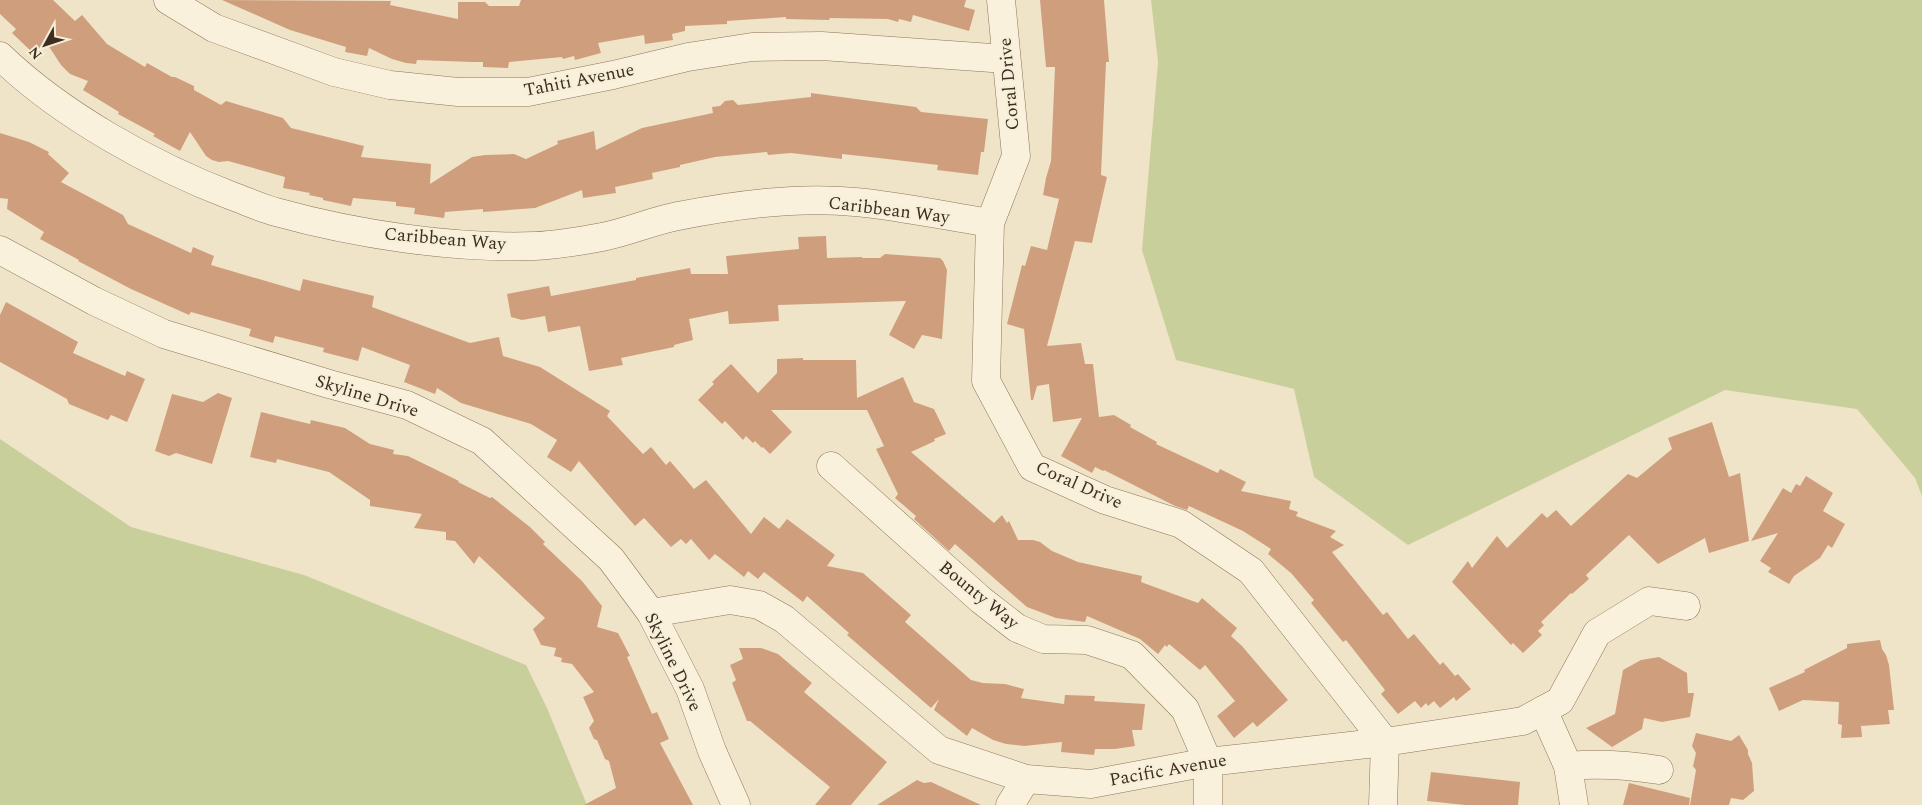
<svg xmlns="http://www.w3.org/2000/svg" width="1922" height="805" viewBox="0 0 1922 805" font-family="Spectral,serif">
<rect width="100%" height="100%" fill="#f0e4c8"/>
<g fill="#c9cf9b">
<polygon points="1151,0 1922,0 1922,496 1915,478 1857,409 1725,390 1408,545 1314,477 1294,389 1176,360 1142,250 1158,62"/>
<polygon points="0,439 131,527 304,575 526,665 547,708 587,805 0,805"/>
</g>
<g fill="#cf9f7d">
<polygon points="0,0 53,0 75,21 82,15 107,44 145,67 147,63 172,77 175,77 194,86 194,90 221,105 226,101 283,118 291,128 364,146 361,157 431,164 430,184 472,157 485,155 514,154 526,159 558,144 557,141 594,131 596,150 642,128 713,113 712,107 720,106 725,101 733,100 738,105 811,97 811,93 916,107 921,112 988,119 984,152 981,152 978,175 937,170 938,165 879,158 842,154 842,159 791,153 768,155 767,152 715,157 680,165 680,167 652,173 653,179 615,187 616,193 583,198 582,190 535,208 483,212 483,209 445,212 444,218 414,214 415,208 396,206 396,202 353,198 351,206 323,200 323,198 309,195 310,193 283,188 285,177 228,161 219,162 212,160 206,156 190,132 180,151 153,136 155,134 118,114 119,112 83,90 88,81 70,74 61,65 46,42 34,54 12,33 16,29 0,14"/>
<polygon points="222,0 391,1 390,5 458,19 458,2 485,2 489,6 519,6 521,0 966,0 964,7 975,10 969,31 913,15 911,22 899,19 898,22 888,19 830,18 829,20 786,19 786,17 727,21 727,24 685,26 685,31 672,34 673,40 645,44 644,35 598,43 601,53 575,60 574,56 563,59 562,57 509,62 508,68 483,67 483,62 472,62 417,60 416,64 406,63 392,59 369,48 367,56 345,52 346,47 290,30"/>
<polygon points="1040,0 1104,0 1109,62 1106,62 1101,175 1107,177 1092,243 1075,241 1047,346 1081,343 1085,364 1093,364 1099,417 1114,415 1131,425 1130,427 1157,442 1156,444 1218,473 1220,469 1246,482 1241,491 1291,501 1289,509 1298,512 1296,516 1336,531 1330,537 1344,545 1332,552 1383,615 1387,612 1408,639 1414,634 1440,665 1443,662 1455,676 1458,674 1471,689 1456,701 1454,697 1440,708 1434,701 1428,706 1426,703 1421,708 1415,701 1398,714 1381,694 1385,690 1346,640 1343,642 1311,603 1314,600 1291,573 1268,554 1271,549 1243,531 1189,506 1187,510 1175,506 1104,470 1103,471 1095,467 1092,473 1061,456 1082,418 1053,422 1049,384 1037,386 1033,400 1031,400 1024,329 1007,324 1022,265 1025,266 1031,246 1047,250 1059,199 1043,195 1046,178 1051,161 1055,67 1046,67"/>
<polygon points="0,133 29,142 49,152 48,154 69,173 61,182 123,215 128,224 191,253 193,247 214,256 211,265 300,291 303,279 374,296 372,307 470,343 499,337 503,356 540,367 610,411 607,416 643,454 651,447 666,465 670,461 694,489 706,480 751,534 764,517 779,529 787,519 835,555 827,566 863,573 911,615 905,622 971,680 983,683 1005,684 1024,689 1021,698 1064,704 1065,695 1095,696 1094,701 1145,704 1142,730 1132,730 1135,746 1115,749 1095,749 1094,755 1061,752 1062,742 1024,746 1006,744 993,740 972,728 967,736 934,710 939,699 931,708 847,635 849,633 807,596 803,602 764,572 758,579 748,571 744,577 715,554 709,560 691,539 686,544 681,539 671,547 644,518 635,526 579,461 571,472 547,457 557,440 531,424 461,403 437,388 435,394 404,382 410,365 362,347 358,361 323,352 324,348 275,336 273,343 249,336 251,329 191,312 189,315 131,289 78,261 79,260 40,239 44,232 7,209 8,199 0,198"/>
<polygon points="826,236 827,258 861,257 863,258 880,258 885,254 940,258 943,261 947,270 942,339 922,335 914,349 889,335 906,301 778,305 779,321 729,324 728,311 689,319 693,340 674,345 674,347 621,358 623,365 589,371 580,326 548,332 545,316 522,320 511,317 507,294 549,286 551,296 636,280 636,278 690,268 691,274 728,274 726,256 799,249 798,237"/>
<polygon points="6,302 78,342 73,353 125,376 127,371 145,379 127,422 111,415 108,420 69,404 67,399 0,362 0,315"/>
<polygon points="803,358 803,360 856,360 857,398 903,377 914,402 934,409 946,434 934,439 935,441 911,452 994,523 1002,515 1007,523 1009,521 1018,540 1033,540 1040,542 1052,551 1078,562 1142,576 1141,582 1198,603 1202,598 1237,628 1231,636 1242,646 1288,700 1257,727 1253,722 1234,738 1217,716 1235,701 1205,665 1200,670 1169,644 1167,647 1165,645 1158,654 1140,639 1087,616 1085,622 1056,618 1027,607 955,544 949,551 914,519 916,516 895,498 898,494 876,449 884,446 867,410 771,410 792,432 770,454 763,447 762,448 755,441 753,443 746,436 743,440 725,421 722,424 698,400 714,384 712,382 731,364 758,393 777,373 777,359"/>
<polygon points="218,393 232,398 212,464 176,453 169,456 155,451 172,394 203,402"/>
<polygon points="261,412 310,424 311,420 345,428 370,444 394,450 393,454 408,456 459,481 458,482 490,498 492,497 530,527 545,542 543,544 582,581 602,606 597,627 618,633 630,656 627,657 652,714 657,712 669,739 660,743 693,805 584,805 616,788 609,761 605,759 597,740 594,739 589,728 594,721 583,697 594,692 572,664 561,662 562,658 554,656 556,648 541,645 533,629 545,618 479,556 474,564 455,541 446,540 446,532 414,528 422,514 370,506 370,500 329,472 277,459 276,463 250,457"/>
<polygon points="1712,422 1729,477 1740,473 1749,541 1709,553 1705,538 1658,564 1629,535 1586,575 1589,579 1572,594 1571,593 1541,622 1544,625 1538,631 1542,635 1523,653 1513,643 1511,645 1452,582 1468,561 1472,568 1497,536 1507,548 1542,513 1547,518 1556,510 1571,526 1628,474 1637,478 1672,449 1668,438"/>
<polygon points="1806,476 1833,493 1823,511 1845,524 1832,548 1828,545 1820,558 1794,576 1789,584 1768,572 1771,568 1760,561 1778,533 1751,541 1783,488 1791,493 1796,484 1800,486"/>
<polygon points="1880,640 1882,649 1886,655 1889,665 1894,710 1888,710 1890,724 1861,726 1862,737 1841,738 1842,725 1838,724 1839,702 1803,700 1779,711 1769,688 1805,672 1804,670 1847,648 1847,644"/>
<polygon points="739,648 761,648 778,654 812,683 804,692 887,762 851,805 815,805 830,787 750,721 747,721 732,683 736,680 730,665 743,659"/>
<polygon points="1659,657 1687,673 1688,693 1694,693 1690,717 1662,722 1644,718 1642,729 1612,747 1586,728 1615,714 1623,670 1641,660"/>
<polygon points="1696,733 1731,741 1739,735 1748,750 1748,754 1752,763 1754,791 1743,800 1731,798 1729,805 1690,805 1696,770 1693,766 1696,753 1692,746"/>
<polygon points="1431,772 1520,782 1518,805 1465,805 1427,801"/>
<polygon points="917,780 924,783 931,782 981,805 877,805"/>
<polygon points="1629,783 1690,798 1689,805 1623,805"/>
</g>
<g fill="none" stroke-linecap="round" stroke-linejoin="round">
<g stroke="#8d765c" stroke-width="29">
<g id="minor">
<polyline points="168,0 214,28 334,72 390,85 458,92 528,92 613,75 688,57 752,47 822,46 1006,59"/>
<polyline points="1001,0 1016,156 990,223 986,381 1032,467 1105,500 1181,524 1251,571 1385,742 1383,805"/>
<path d="M0 56C61 115 153 166 232 196 246 201 261 208 276 212 355 234 453 249 535 246 557 245 581 241 602 237 628 232 652 221 678 216 734 205 798 196 855 202 900 206 945 216 990 223"/>
<polyline points="0,250 94,301 164,334 329,384 407,405 482,441 611,559 651,613 690,689 712,751 736,805"/>
<polyline points="831,466 981,600 1017,628 1043,639 1087,640 1132,655 1185,709 1208,762 1208,805"/>
<polyline points="651,613 730,600 759,605 784,619 939,750 1026,779 1091,784 1208,762 1385,742 1523,721 1560,701 1597,633 1649,601 1686,606"/>
<polyline points="1543,710 1568,766 1574,805"/>
<path d="M1568 766C1600 763 1628 765 1659 770"/>
<polyline points="1010,805 1026,779"/>
</g>
</g>
<use href="#minor" stroke="#faf1dc" stroke-width="28"/>
</g>
<g text-anchor="middle" dominant-baseline="central" stroke-width="4" stroke-linejoin="round" paint-order="stroke">
<g font-size="18" fill="#3d2e20" stroke="#f7eed8">
<text transform="translate(579 80) rotate(-11)">Tahiti Avenue</text>
<text transform="translate(1009 84) rotate(-95)">Coral Drive</text>
<text transform="translate(889 210) rotate(7)">Caribbean Way</text>
<text transform="translate(445 239) rotate(5)">Caribbean Way</text>
<text transform="translate(367 396) rotate(17)">Skyline Drive</text>
<text transform="translate(1079 485) rotate(24)">Coral Drive</text>
<text transform="translate(979 595) rotate(39)">Bounty Way</text>
<text transform="translate(673 662) rotate(64)">Skyline Drive</text>
<text transform="translate(1168 770) rotate(-10)">Pacific Avenue</text>
</g>
</g>
<g transform="translate(45 45) rotate(230)" stroke="#f7eed8" stroke-width="4" paint-order="stroke">
<path d="M0-4L9 19L0 12L-9 19Z" fill="#3d2e20"/>
<text y="-8" font-size="14" font-weight="bold" text-anchor="middle" fill="#3d2e20">N</text>
</g>
</svg>
